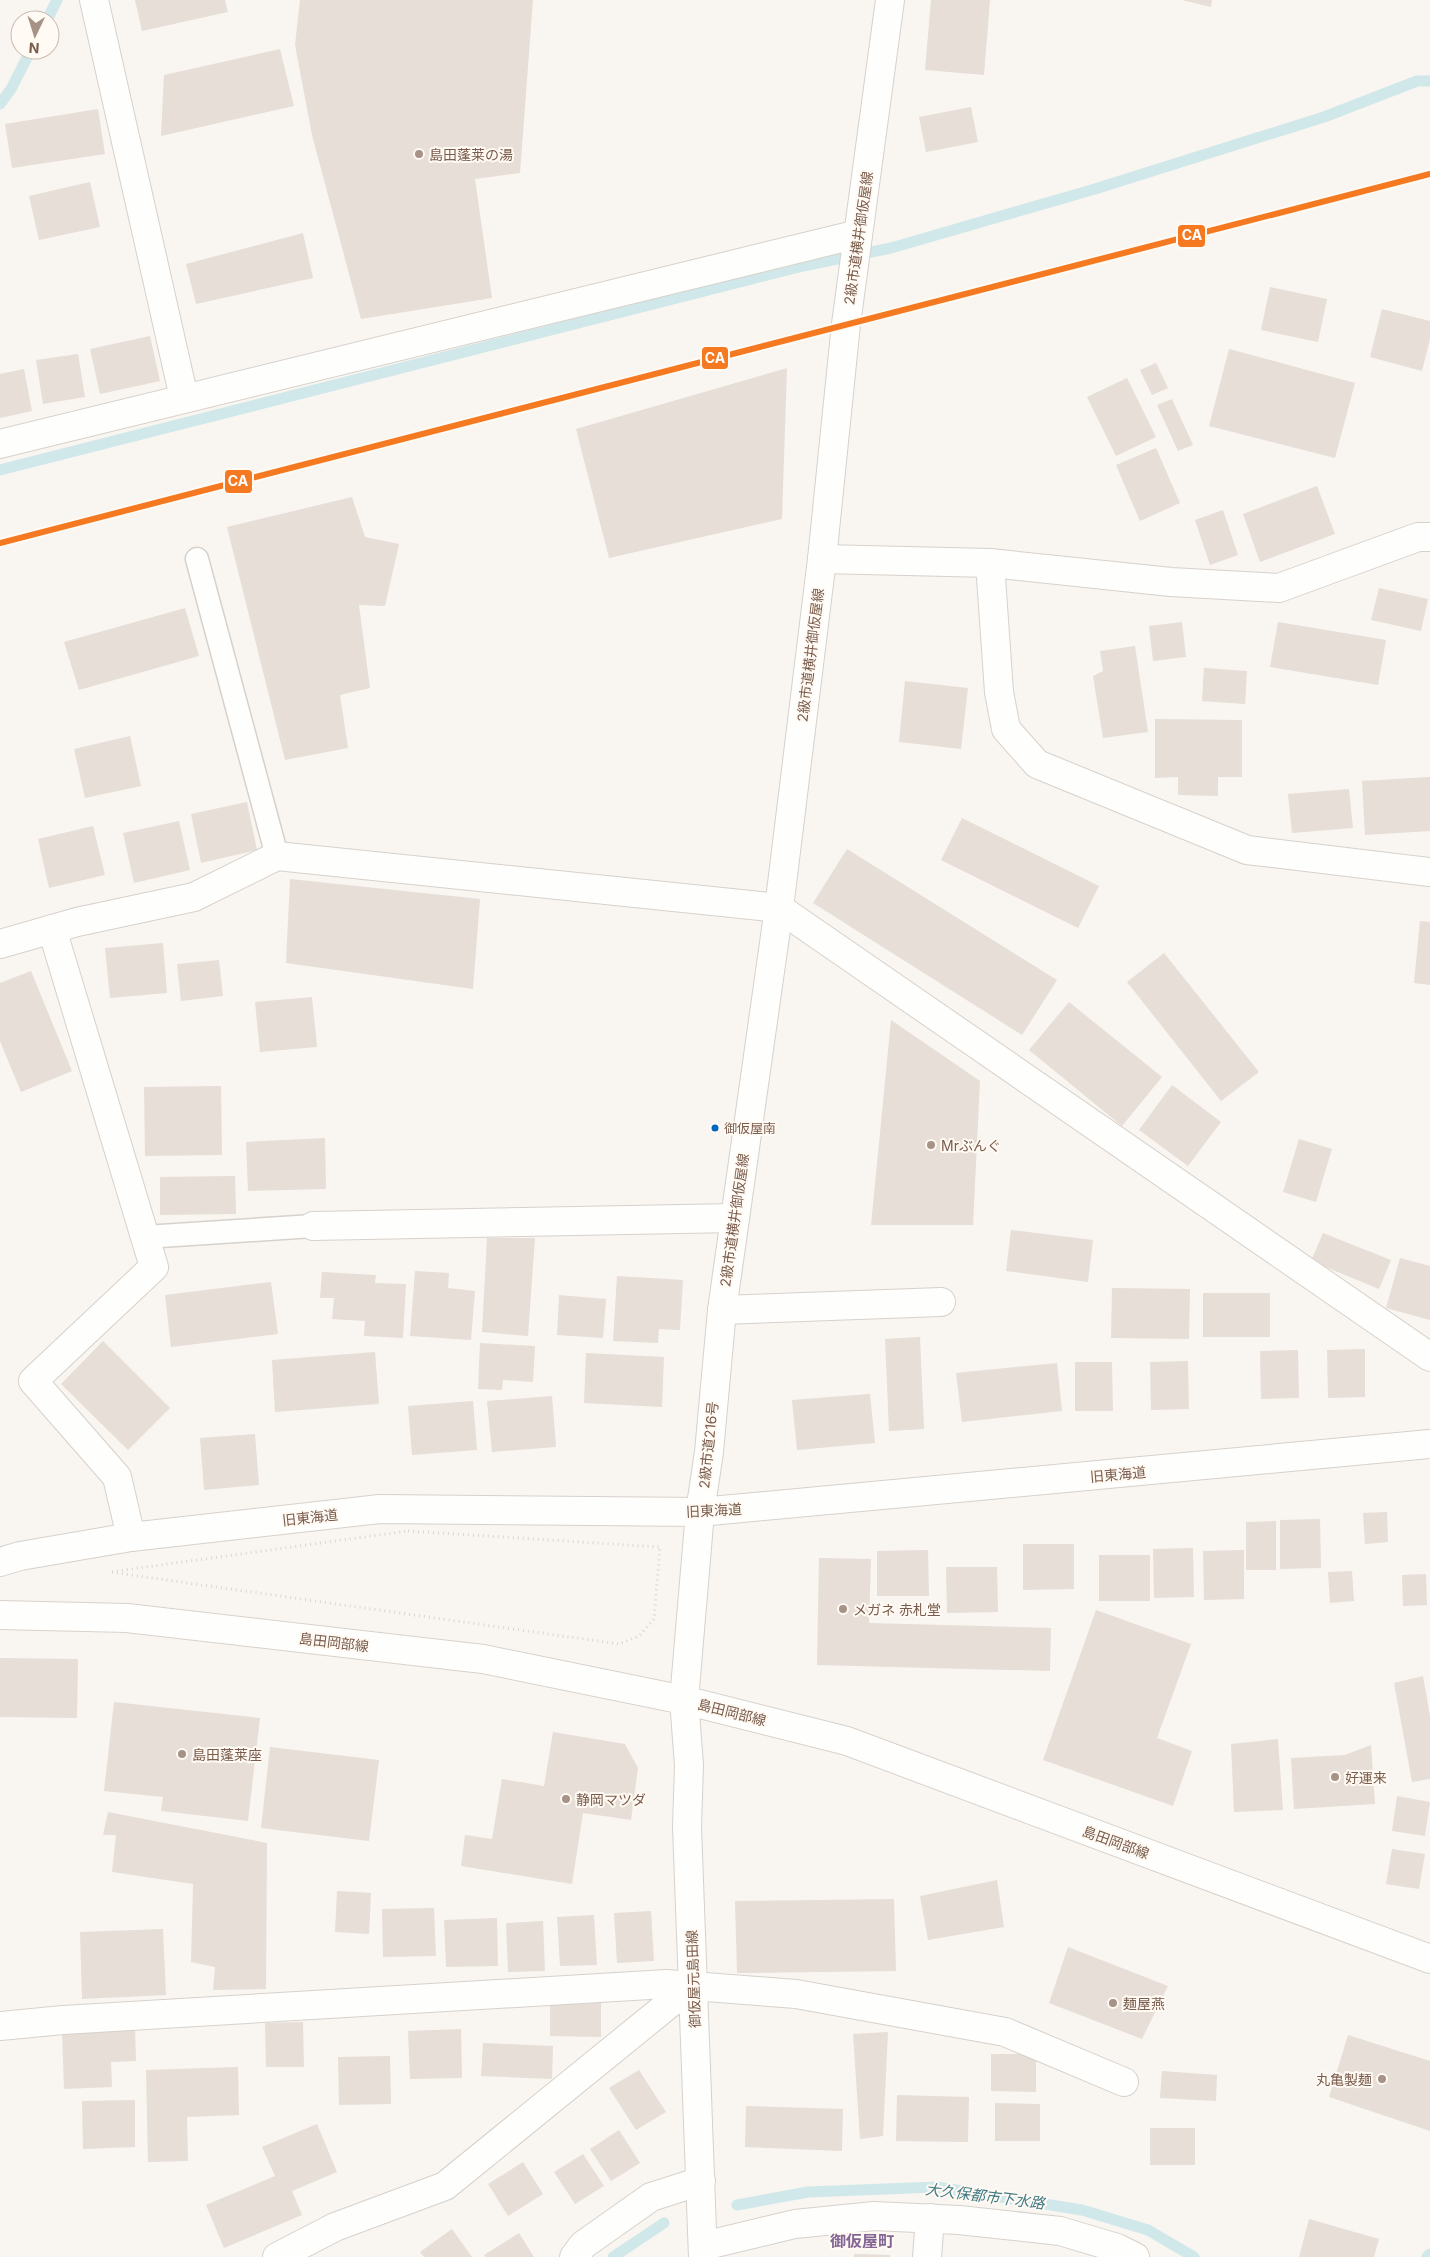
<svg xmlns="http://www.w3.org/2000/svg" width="1430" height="2257" viewBox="0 0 1430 2257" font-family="Inter,'Noto Sans JP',sans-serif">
<rect width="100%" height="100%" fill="#f9f5f0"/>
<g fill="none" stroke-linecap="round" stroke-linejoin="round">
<g stroke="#d0e8ea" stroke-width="11">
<polyline points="47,20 57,0"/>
<polyline points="0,104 11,89 31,50"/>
<polyline points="0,470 803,266 891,248 1095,189 1324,117 1417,81 1430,81"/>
<polyline points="737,2205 808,2192 937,2187 1082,2210 1148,2230 1194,2257"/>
<polyline points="613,2257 664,2223"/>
<polyline points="1427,2257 1430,2254"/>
</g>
</g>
<g fill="#e6ded7">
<polygon points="135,0 225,0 228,12 142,31"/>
<polygon points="300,0 533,0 520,173 475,179 492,298 361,319 312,135 295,45"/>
<polygon points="931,0 990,0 984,75 925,70"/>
<polygon points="1182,0 1212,0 1211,7"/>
<polygon points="280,49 294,106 161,136 164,75"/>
<polygon points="971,107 978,142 926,152 919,117"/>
<polygon points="98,109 105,154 12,168 5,124"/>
<polygon points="90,182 100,227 39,240 29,196"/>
<polygon points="303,233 313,278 196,304 186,264"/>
<polygon points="1270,287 1327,299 1318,342 1261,330"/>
<polygon points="1382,309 1430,321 1430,339 1422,371 1370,357"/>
<polygon points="150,336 160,381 100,394 90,349"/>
<polygon points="1229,349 1355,383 1335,458 1209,426"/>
<polygon points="78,354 85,397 43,404 36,360"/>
<polygon points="1156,363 1168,388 1152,395 1140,370"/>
<polygon points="787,368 782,519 609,558 576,429"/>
<polygon points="24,369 32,411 0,418 0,374"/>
<polygon points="1127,378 1156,437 1116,456 1087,397"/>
<polygon points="1172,399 1193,445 1178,451 1157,405"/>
<polygon points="1156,448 1180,503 1140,521 1116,465"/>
<polygon points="1317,486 1335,534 1260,562 1243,514"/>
<polygon points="352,497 365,537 399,544 385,606 359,605 370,688 340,695 348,748 285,760 227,527"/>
<polygon points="1223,510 1238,555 1210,565 1195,520"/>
<polygon points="1379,588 1428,599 1421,631 1371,620"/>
<polygon points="185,608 199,656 79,690 64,642"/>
<polygon points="1182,622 1186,657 1153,661 1149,626"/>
<polygon points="1278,622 1386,640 1378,685 1270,667"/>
<polygon points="1135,646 1148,732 1103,738 1093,676 1103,671 1100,651"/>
<polygon points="1204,668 1247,671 1245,704 1202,701"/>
<polygon points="905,681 968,688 961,749 899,742"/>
<polygon points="1155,719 1242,720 1242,777 1218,777 1218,796 1178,795 1178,777 1155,778"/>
<polygon points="130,736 141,786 85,798 74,749"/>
<polygon points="1430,777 1430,831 1365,835 1362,781"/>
<polygon points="1349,789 1353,828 1292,833 1288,794"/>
<polygon points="247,802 257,850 201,863 191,814"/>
<polygon points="962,818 1099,886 1078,928 941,860"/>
<polygon points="179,821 190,870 134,883 123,833"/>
<polygon points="93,826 105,875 49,888 38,839"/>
<polygon points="847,849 1057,980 1022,1035 813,903"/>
<polygon points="290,879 480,899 473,989 286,963"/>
<polygon points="1420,921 1430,922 1430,985 1414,983"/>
<polygon points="163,943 167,993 110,998 105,948"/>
<polygon points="1164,953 1259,1072 1221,1101 1127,982"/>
<polygon points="219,960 223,996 181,1001 177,964"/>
<polygon points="31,971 72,1071 21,1092 0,1041 0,983"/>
<polygon points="312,997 317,1047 260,1052 255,1002"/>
<polygon points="1069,1002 1162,1077 1122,1126 1029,1050"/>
<polygon points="891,1020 980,1081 973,1225 871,1225"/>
<polygon points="1172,1085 1221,1122 1188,1166 1139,1130"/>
<polygon points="221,1086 222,1155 145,1156 144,1087"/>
<polygon points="325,1138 326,1189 248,1191 246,1142"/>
<polygon points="1299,1139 1332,1149 1316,1202 1283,1192"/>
<polygon points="235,1176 236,1214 160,1215 160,1177"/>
<polygon points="1011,1230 1093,1240 1088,1282 1006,1271"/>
<polygon points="1323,1233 1391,1260 1379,1289 1311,1261"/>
<polygon points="487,1238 535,1238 528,1336 482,1332"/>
<polygon points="1400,1258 1430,1266 1430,1320 1386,1308"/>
<polygon points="415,1271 449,1273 448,1288 475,1291 471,1340 410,1336"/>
<polygon points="322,1272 376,1275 375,1283 406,1284 403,1338 364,1336 365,1321 332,1319 334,1298 320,1298"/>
<polygon points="617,1276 683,1280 680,1330 659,1329 658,1343 613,1341"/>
<polygon points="271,1282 278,1334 171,1347 165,1295"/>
<polygon points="1112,1288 1190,1289 1189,1339 1111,1338"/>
<rect x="1203" y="1293" width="67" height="44"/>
<polygon points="559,1295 606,1299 603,1338 557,1335"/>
<polygon points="920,1337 924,1429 889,1431 885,1339"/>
<polygon points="103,1341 170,1408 128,1450 61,1384"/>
<polygon points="480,1343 535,1346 533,1382 503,1380 502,1390 478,1389"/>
<polygon points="1365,1349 1365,1397 1328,1398 1327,1350"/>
<polygon points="1298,1350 1299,1398 1261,1399 1260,1351"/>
<polygon points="375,1352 379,1404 275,1412 272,1360"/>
<polygon points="586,1353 664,1357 662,1407 584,1403"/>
<polygon points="1188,1361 1189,1409 1151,1410 1150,1362"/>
<polygon points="1075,1362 1112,1362 1113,1411 1075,1411"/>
<polygon points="1057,1363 1062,1411 962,1422 956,1373"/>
<polygon points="870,1394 875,1443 797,1450 792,1400"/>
<polygon points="552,1396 556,1447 492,1452 487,1401"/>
<polygon points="473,1401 477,1450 412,1455 408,1406"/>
<polygon points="255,1434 259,1485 204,1490 200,1438"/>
<polygon points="1387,1512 1388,1542 1365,1544 1363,1513"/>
<polygon points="1320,1519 1321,1568 1280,1569 1280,1520"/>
<polygon points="1276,1521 1276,1570 1246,1570 1246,1522"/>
<polygon points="1023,1544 1074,1544 1074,1589 1023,1590"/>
<polygon points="1193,1548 1194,1597 1154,1598 1153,1549"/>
<polygon points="928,1550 929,1596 877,1596 877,1551"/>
<polygon points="1244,1550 1244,1599 1204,1600 1203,1551"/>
<rect x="1099" y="1555" width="51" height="46"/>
<polygon points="819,1558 871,1559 869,1623 1051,1628 1050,1671 817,1665"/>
<polygon points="946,1567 997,1567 998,1612 947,1613"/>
<polygon points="1352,1571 1354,1601 1330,1603 1328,1572"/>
<polygon points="1426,1574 1427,1605 1403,1606 1402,1575"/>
<polygon points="1096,1610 1191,1644 1157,1738 1192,1751 1173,1806 1043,1760"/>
<polygon points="0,1658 78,1659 77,1718 0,1717"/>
<polygon points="1423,1676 1430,1716 1430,1779 1412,1782 1394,1683"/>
<polygon points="114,1702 260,1718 248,1821 161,1811 163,1797 104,1791"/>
<polygon points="553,1732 625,1744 638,1768 631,1820 583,1813 572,1884 461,1866 465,1835 492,1839 502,1779 544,1786"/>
<polygon points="1278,1739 1283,1810 1234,1812 1231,1744"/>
<polygon points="1371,1745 1375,1804 1294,1809 1291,1758 1345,1755"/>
<polygon points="270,1747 379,1760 369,1841 261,1828"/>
<polygon points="1397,1796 1430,1802 1425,1836 1392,1831"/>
<polygon points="108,1812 267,1843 266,1989 213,1990 215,1967 191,1962 193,1884 112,1872 116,1835 103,1835"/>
<polygon points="1392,1849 1425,1854 1419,1889 1386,1884"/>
<polygon points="997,1880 1004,1927 928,1940 920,1896"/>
<polygon points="337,1891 371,1893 369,1934 335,1932"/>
<polygon points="894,1899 896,1971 737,1973 735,1901"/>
<polygon points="434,1908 436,1956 383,1957 382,1909"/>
<polygon points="651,1911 654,1961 617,1963 614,1913"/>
<polygon points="594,1915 597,1965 560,1966 557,1917"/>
<polygon points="497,1918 498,1966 446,1967 444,1920"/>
<polygon points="543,1921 545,1971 508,1972 506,1923"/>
<polygon points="163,1929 166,1995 82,1999 80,1932"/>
<polygon points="1068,1947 1168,1986 1142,2039 1049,2003"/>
<polygon points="601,2003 601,2037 550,2036 550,2004"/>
<polygon points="303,2022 304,2067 266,2067 265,2023"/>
<polygon points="135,2028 136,2061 111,2062 112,2087 64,2089 62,2031"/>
<polygon points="461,2029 462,2078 410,2079 408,2031"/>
<polygon points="888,2032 883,2136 860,2139 853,2034"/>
<polygon points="1348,2035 1430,2061 1430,2131 1329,2097"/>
<polygon points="483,2043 553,2046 552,2079 481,2076"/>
<polygon points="991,2054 1036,2054 1036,2092 991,2091"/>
<polygon points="390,2056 391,2104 339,2105 338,2057"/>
<polygon points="238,2067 239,2115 187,2117 188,2161 148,2162 146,2070"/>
<polygon points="639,2070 666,2112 636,2130 609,2088"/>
<polygon points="1162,2071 1217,2075 1216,2101 1160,2098"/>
<polygon points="897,2095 969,2097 968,2142 896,2141"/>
<polygon points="135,2100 135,2147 83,2149 82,2101"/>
<polygon points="995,2103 1040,2104 1040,2141 995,2141"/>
<polygon points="746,2106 843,2109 842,2151 745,2147"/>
<polygon points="317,2124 337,2172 292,2191 302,2215 224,2248 206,2205 275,2176 262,2147"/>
<rect x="1150" y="2128" width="45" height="37"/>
<polygon points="619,2130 640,2163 611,2181 590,2149"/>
<polygon points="583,2154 604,2186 575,2204 554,2172"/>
<polygon points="523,2162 543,2194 508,2216 488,2184"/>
<polygon points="1309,2219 1379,2239 1374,2257 1299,2257"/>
<polygon points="452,2229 472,2257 424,2257 420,2252"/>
<polygon points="519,2233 534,2257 485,2257 484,2255"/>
<polygon points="854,2254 890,2255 890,2257 854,2257"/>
</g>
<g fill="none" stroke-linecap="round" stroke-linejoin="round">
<g stroke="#d7d1cb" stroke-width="25">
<g id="service">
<polyline points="197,559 277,856"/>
<polyline points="145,1237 313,1226"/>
</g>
</g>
<g stroke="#d7d1cb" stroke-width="30">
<g id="minor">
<polyline points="94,0 184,398"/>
<polyline points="0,444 858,234"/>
<polyline points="822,559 990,563 1171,582 1279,588 1418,537 1430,537"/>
<polyline points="990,563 999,692 1006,729 1037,764 1247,850 1430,872"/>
<polyline points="52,929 154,1267 33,1381 117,1477 131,1537"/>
<polyline points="0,944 77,922 194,897 277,856 779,908 1430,1357"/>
<polyline points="313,1226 735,1218"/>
<polyline points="722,1310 941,1302"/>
<polyline points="0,2026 63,2020 666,1984 796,1994 1005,2032 1124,2082"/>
<polyline points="703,2246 795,2224 874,2216 959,2220 1060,2231 1117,2248 1135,2257"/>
<polyline points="277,2257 335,2227 445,2186 669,2004 694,1987"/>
<polyline points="574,2257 583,2245 651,2197 701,2181"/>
<polyline points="927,2257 930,2218"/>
</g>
</g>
<g stroke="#d7d1cb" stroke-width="30">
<g id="tertiary">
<polyline points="0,1562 20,1556 131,1537 380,1509 700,1512 1430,1444"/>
<polyline points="703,2257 687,1827 689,1765 684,1700 700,1512 709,1452 722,1310 779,908 822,559 846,324 890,0"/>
</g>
</g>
<g stroke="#d9d2cb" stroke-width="30">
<polyline id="secondary" points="0,1615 127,1618 483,1659 684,1700 847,1741 1430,1959"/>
</g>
<polygon stroke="#dcd5d0" stroke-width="3" stroke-dasharray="1 4" stroke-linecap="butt" points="408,1531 660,1547 654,1619 639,1636 619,1644 110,1572"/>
<use href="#service" stroke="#fefefd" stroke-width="22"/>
<use href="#minor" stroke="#fefefd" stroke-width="28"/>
<use href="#tertiary" stroke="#fefefd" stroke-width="28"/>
<use href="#secondary" stroke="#fefefd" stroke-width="28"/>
<g stroke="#fffaf3" stroke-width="10">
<polyline id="rail-1" points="0,543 1430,174"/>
</g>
<use href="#rail-1" stroke="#f47921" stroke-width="6"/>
</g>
<g fill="#a69286" stroke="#fffaf3" stroke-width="2">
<circle cx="419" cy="154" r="5"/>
<circle cx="931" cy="1145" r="5"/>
<circle cx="843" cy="1609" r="5"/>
<circle cx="182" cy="1754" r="5"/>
<circle cx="1335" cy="1777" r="5"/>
<circle cx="566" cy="1799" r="5"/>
<circle cx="1113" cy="2003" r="5"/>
<circle cx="1382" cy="2079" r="5"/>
</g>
<circle fill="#0065bd" stroke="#fffaf3" stroke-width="2" cx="715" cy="1128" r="4.5"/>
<g text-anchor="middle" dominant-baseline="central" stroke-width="4" stroke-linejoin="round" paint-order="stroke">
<g font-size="13" fill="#7a5c4d" stroke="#fffaf3" text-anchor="start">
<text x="724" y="1128">御仮屋南</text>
</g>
<g font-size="14" fill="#7a5c4d" stroke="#fffaf3" text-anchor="start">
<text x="429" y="154">島田蓬莱の湯</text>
<text x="941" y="1145">Mrぶんぐ</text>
<text x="853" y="1609">メガネ 赤札堂</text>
<text x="192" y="1754">島田蓬莱座</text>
<text x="1345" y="1777">好運来</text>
<text x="576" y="1799">静岡マツダ</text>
<text x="1123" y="2003">麺屋燕</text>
<text x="1372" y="2079" text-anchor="end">丸亀製麺</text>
</g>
<g font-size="14" fill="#7a5c4d" stroke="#fffaf3">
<text transform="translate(858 238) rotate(-82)">2級市道横井御仮屋線</text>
<text transform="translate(810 655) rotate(-83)">2級市道横井御仮屋線</text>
<text transform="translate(734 1220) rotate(-82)">2級市道横井御仮屋線</text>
<text transform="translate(708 1445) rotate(-84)">2級市道216号</text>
<text transform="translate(1118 1474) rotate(-5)">旧東海道</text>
<text transform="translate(714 1510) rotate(-3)">旧東海道</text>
<text transform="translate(310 1517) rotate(-6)">旧東海道</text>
<text transform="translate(334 1642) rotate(7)">島田岡部線</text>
<text transform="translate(732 1712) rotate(14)">島田岡部線</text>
<text transform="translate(1116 1842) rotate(20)">島田岡部線</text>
<text transform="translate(693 1979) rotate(-92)">御仮屋元島田線</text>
</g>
<g font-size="15" font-style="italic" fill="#437c86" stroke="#fffaf3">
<text transform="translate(985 2196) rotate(7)">大久保都市下水路</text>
</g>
<g font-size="16" font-weight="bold" fill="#846695" stroke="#fffaf3">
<text x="862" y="2241">御仮屋町</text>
</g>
</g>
<g stroke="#fffaf3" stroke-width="2">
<rect x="1177" y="224" width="29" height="24" rx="5" fill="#f47921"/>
<rect x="701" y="346" width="28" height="24" rx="5" fill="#f47921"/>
<rect x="224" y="469" width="29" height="25" rx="5" fill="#f47921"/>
</g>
<g font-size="14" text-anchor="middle" font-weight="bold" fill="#fff">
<text x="1192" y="240">CA</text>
<text x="715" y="363">CA</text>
<text x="238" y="486">CA</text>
</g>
<g transform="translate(35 35) rotate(184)"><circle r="24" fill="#fffaf3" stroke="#cabbb1"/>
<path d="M0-4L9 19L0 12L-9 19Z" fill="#a69286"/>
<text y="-8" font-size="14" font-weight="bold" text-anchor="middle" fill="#7a5c4d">N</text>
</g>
</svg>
